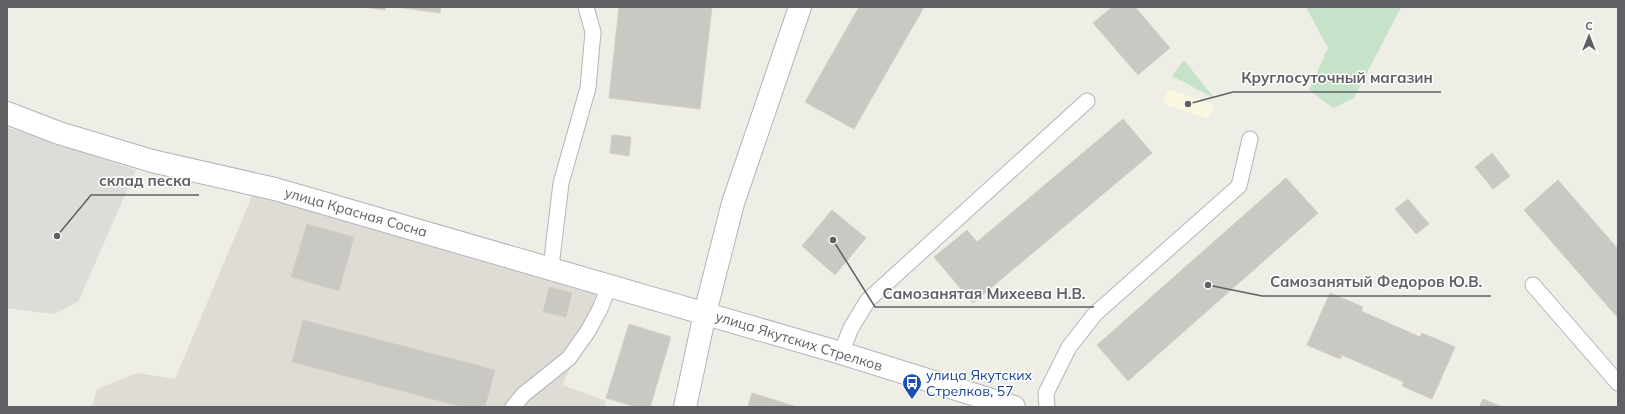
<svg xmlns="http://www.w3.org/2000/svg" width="1625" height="414" viewBox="0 0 1625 414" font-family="Mulish,sans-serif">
<rect width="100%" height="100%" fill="#eeede6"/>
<polygon fill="#faf6df" points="1167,89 1214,104 1209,119 1163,104"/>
<polygon fill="#dddcd8" points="7,127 136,170 78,302 53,314 7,308"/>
<polygon fill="#dedcd4" points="253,194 592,291 607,311 575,358 562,385 606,401 605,407 92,407 97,389 137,373 175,379"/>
<g fill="#c6e2c8">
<polygon points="1306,7 1401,7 1354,98 1333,108 1309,90 1328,48"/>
<polygon points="1184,60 1214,98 1172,76"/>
</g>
<g fill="#cac8c2" stroke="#d2cfc5">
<polygon points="364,7 385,7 385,10"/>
<polygon points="397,7 441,7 440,13"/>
<polygon points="619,7 712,7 700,109 609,98"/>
<polygon points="859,7 924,7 854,129 805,102"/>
<polygon points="1112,7 1135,7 1170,48 1138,75 1093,23"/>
<polygon points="1123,119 1152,153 973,303 934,257 967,230 977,242"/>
<polygon points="612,135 631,137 629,156 610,153"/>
<polygon points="1492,153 1510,176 1493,189 1475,167"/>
<polygon points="1286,178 1318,213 1128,381 1097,345"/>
<polygon points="1558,180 1618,249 1618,318 1524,210"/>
<polygon points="1408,199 1429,224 1416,234 1395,209"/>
<polygon points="832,210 866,238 835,275 802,246"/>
<polygon points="307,224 354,237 339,291 291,277"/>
<polygon points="549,287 572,293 566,317 543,312"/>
<polygon points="1330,293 1363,307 1361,311 1420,337 1422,333 1455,347 1432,399 1402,386 1404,382 1342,355 1340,359 1307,345"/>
<polygon points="303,320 495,370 485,407 463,407 292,362"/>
<polygon points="629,324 671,337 650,407 636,407 606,398"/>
<polygon points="752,393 797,407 748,407"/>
<polygon points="1483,399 1502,407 1479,407"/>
</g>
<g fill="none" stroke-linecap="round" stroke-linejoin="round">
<g stroke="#b3b5b9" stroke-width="17">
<g id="service">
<polyline points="551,267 561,183 588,88 593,32 586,7"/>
<polyline points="1533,285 1618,383"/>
<polyline points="841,353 851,328 868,300 1087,101"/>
<polyline points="513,407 524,394 569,358 588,331 600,309 609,286"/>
<polyline points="1047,407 1046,393 1069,347 1095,314 1239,186 1250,139"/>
</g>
</g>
<g stroke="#b3b5b9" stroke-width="24">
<polyline id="minor" points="685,407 705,313 733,203 800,7"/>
</g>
<g stroke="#b3b5b9" stroke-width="24">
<polyline id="tertiary" points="7,113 59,133 152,161 275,189 841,353 1014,407"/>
</g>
<use href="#service" stroke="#fff" stroke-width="15"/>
<use href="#minor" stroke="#fff" stroke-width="22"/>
<use href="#tertiary" stroke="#fff" stroke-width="22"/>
</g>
<defs>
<g id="bus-pin" transform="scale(1)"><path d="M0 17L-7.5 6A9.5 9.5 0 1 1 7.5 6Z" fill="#1a4fb4" stroke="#fff"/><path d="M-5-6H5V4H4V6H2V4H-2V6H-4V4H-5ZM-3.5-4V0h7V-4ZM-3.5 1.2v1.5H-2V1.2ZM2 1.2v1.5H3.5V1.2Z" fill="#fff"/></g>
</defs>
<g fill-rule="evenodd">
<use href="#bus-pin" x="912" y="383"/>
</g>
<g text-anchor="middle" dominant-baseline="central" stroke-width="3" stroke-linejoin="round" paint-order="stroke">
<g font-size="14" fill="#5e6064" stroke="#fff">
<text transform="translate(356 212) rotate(16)">улица Красная Сосна</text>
<text transform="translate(799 341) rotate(17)">улица Якутских Стрелков</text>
</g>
<g font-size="14" fill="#164399" stroke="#fff" text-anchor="start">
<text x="926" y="375">улица Якутских<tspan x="926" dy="16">Стрелков, 57</tspan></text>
</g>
</g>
<path fill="none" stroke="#5e6064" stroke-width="1.5" d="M1188 104L1233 92H1441M57 236L91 195H199M1208 285L1262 296H1491M833 240L875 307H1094"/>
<g fill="#5e6064" stroke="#fff" stroke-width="1.5">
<circle cx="1188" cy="104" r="4"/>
<circle cx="57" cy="236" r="4"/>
<circle cx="1208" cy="285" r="4"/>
<circle cx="833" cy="240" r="4"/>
</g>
<g font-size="15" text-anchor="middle" font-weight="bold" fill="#5e6064" stroke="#fff" stroke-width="3" stroke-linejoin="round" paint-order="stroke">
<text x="1337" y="83">Круглосуточный магазин</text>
<text x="145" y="186">склад песка</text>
<text x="1376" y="287">Самозанятый Федоров Ю.В.</text>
<text x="984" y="299">Самозанятая Михеева Н.В.</text>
</g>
<rect width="1625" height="414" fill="none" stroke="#5e6064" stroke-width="16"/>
<g transform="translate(1589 36)" stroke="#ffffff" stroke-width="3" paint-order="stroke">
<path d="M0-3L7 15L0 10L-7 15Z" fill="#5e6064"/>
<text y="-6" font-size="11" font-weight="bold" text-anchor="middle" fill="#5e6064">С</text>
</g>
</svg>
